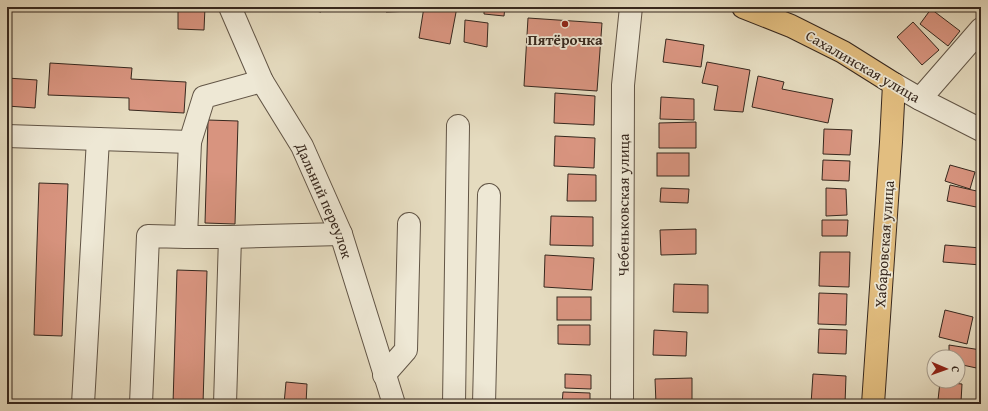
<svg xmlns="http://www.w3.org/2000/svg" width="988" height="411" viewBox="0 0 988 411" font-family="'Gentium Book Plus',serif">
  <style>
    .building { fill: #d8947f; stroke: #37281e }
    .lines { fill: none; stroke-linecap: round; stroke-linejoin: round }
    .minor-casing { stroke: #625546; stroke-width: 24 }
    .major-casing { stroke: #37281e; stroke-width: 24 }
    .minor { stroke: #eee8d5; stroke-width: 22 }
    .major { stroke: #e2be80; stroke-width: 22 }
    .poi-dot { fill: #8f2418; stroke: #eee8d5; stroke-width: 1.5 }
    .labels { text-anchor: middle; dominant-baseline: central; stroke-width: 3.5; stroke-linejoin: round; paint-order: stroke }
    .poi-label { font-size: 15px; font-weight: bold; fill: #37281e; stroke: #eee8d5 }
    .street-label { font-size: 15px; fill: #37281e; stroke: #eee8d5 }
  </style>
  <rect width="100%" height="100%" fill="#e5dbbf"/>
  <filter id="stains"><feTurbulence type="fractalNoise" baseFrequency=".005" numOctaves="4"/><feColorMatrix values="0 0 0 0 .2 0 0 0 0 .09 0 0 0 0 .02 0 0 0 .5 -.17"/></filter>
  <radialGradient id="worn" r=".72"><stop offset=".6" stop-color="#630" stop-opacity="0"/><stop offset="1" stop-color="#630" stop-opacity=".3"/></radialGradient>
  <g class="building">
    <polygon points="178,7 205,7 204,30 178,29"/>
    <polygon points="294,7 322,7 321,12"/>
    <polygon points="386,7 414,7 414,11 386,12"/>
    <polygon points="424,7 457,7 450,44 419,38"/>
    <polygon points="484,7 505,7 504,16 484,14"/>
    <polygon points="931,9 960,31 948,46 920,24"/>
    <polygon points="528,18 602,23 597,91 524,86"/>
    <polygon points="465,20 488,23 487,47 464,42"/>
    <polygon points="913,22 939,50 922,65 897,37"/>
    <polygon points="666,39 704,45 701,67 663,62"/>
    <polygon points="707,62 750,70 743,112 714,110 718,86 702,83"/>
    <polygon points="50,63 132,68 131,79 186,82 184,113 129,110 129,98 48,95"/>
    <polygon points="758,76 784,82 782,89 833,99 828,123 752,107"/>
    <polygon points="7,78 37,80 35,108 7,106"/>
    <polygon points="555,93 595,96 594,125 554,123"/>
    <polygon points="661,97 694,99 694,120 660,119"/>
    <polygon points="208,120 238,121 235,224 205,223"/>
    <polygon points="696,122 696,148 659,148 659,123"/>
    <polygon points="824,129 852,130 850,155 823,154"/>
    <polygon points="555,136 595,138 594,168 554,166"/>
    <rect x="657" y="153" width="32" height="23"/>
    <polygon points="823,160 850,161 849,181 822,180"/>
    <polygon points="950,165 975,172 970,189 945,181"/>
    <polygon points="568,174 596,175 596,201 567,201"/>
    <polygon points="39,183 68,184 62,336 34,335"/>
    <polygon points="950,185 981,192 981,208 947,201"/>
    <polygon points="661,188 689,189 688,203 660,202"/>
    <polygon points="826,188 846,189 847,215 826,216"/>
    <polygon points="551,216 593,217 593,246 550,245"/>
    <polygon points="822,220 848,220 847,236 822,236"/>
    <polygon points="696,229 696,254 661,255 660,230"/>
    <polygon points="945,245 981,248 981,265 943,262"/>
    <polygon points="820,252 850,252 849,287 819,286"/>
    <polygon points="545,255 594,258 592,290 544,287"/>
    <polygon points="177,270 207,271 203,404 173,404"/>
    <polygon points="674,284 708,285 708,313 673,312"/>
    <polygon points="819,293 847,294 846,325 818,324"/>
    <rect x="557" y="297" width="34" height="23"/>
    <polygon points="945,310 973,317 967,344 939,337"/>
    <polygon points="558,325 590,325 590,345 558,344"/>
    <polygon points="819,329 847,330 846,354 818,353"/>
    <polygon points="654,330 687,332 686,356 653,355"/>
    <polygon points="949,345 981,350 981,369 958,364 958,357 949,357"/>
    <polygon points="565,374 591,375 591,389 565,388"/>
    <polygon points="813,374 846,376 845,404 811,404"/>
    <polygon points="692,378 692,404 656,404 655,379"/>
    <polygon points="286,382 307,384 306,404 284,404"/>
    <polygon points="940,382 962,384 961,402 938,400"/>
    <polygon points="563,392 590,393 590,404 562,404"/>
  </g>
  <g class="lines">
    <g class="minor-casing">
      <g id="minor">
        <path id="s1" d="M 230,7 L 262,81 L 302,146 L 341,234 L 394,404"/>
        <polyline points="894,84 920,99 981,130"/>
        <polyline points="920,99 981,29"/>
        <polyline points="7,136 190,142 204,97 262,81"/>
        <polyline points="190,142 186,237 230,237 341,234"/>
        <polyline points="384,375 406,350 409,224"/>
        <polyline points="83,404 98,139"/>
        <polyline points="141,404 148,236 186,237"/>
        <polyline points="225,404 230,237"/>
        <polyline points="454,404 458,126"/>
        <polyline points="484,404 489,195"/>
        <path id="s2" d="M 622,404 L 623,85 L 631,7"/>
      </g>
    </g>
    <g class="major-casing">
      <polyline id="major" points="743,7 791,26 843,52 894,84 891,142 873,404"/>
    </g>
    <use href="#minor" class="minor"/>
    <use href="#major" class="major"/>
  </g>
  <circle class="poi-dot" cx="565" cy="24" r="4"/>
  <g class="labels">
    <g class="poi-label">
      <text x="565" y="39">Пятёрочка</text>
    </g>
    <g class="street-label">
      <text transform="translate(863 66) rotate(30)">Сахалинская улица</text>
      <text stroke="none"><textPath href="#s1" startOffset="216">Дальний переулок</textPath></text>
      <text stroke="none"><textPath href="#s2" startOffset="199">Чебеньковская улица</textPath></text>
      <text transform="translate(884 244) rotate(-86)">Хабаровская улица</text>
    </g>
  </g>
  <rect width="988" height="411" fill="none" stroke="#e5dbbf" stroke-width="24"/>
  <rect x="8" y="8" width="972" height="395" fill="none" stroke="#37281e" stroke-width="2"/>
  <rect x="12" y="12" width="964" height="387" fill="none" stroke="#37281e"/>
  <g transform="translate(946 369) rotate(92)"><circle r="19" fill="#eee8d5" stroke="#a59b8c"/>
  <path d="M0-3L7 15L0 10L-7 15Z" fill="#8f2418"/>
  <text y="-6" font-size="11" font-weight="bold" text-anchor="middle" fill="#37281e">С</text>
  </g>
  <rect width="100%" height="100%" filter="url(#stains)"/>
  <rect width="100%" height="100%" fill="url(#worn)"/>
</svg>
